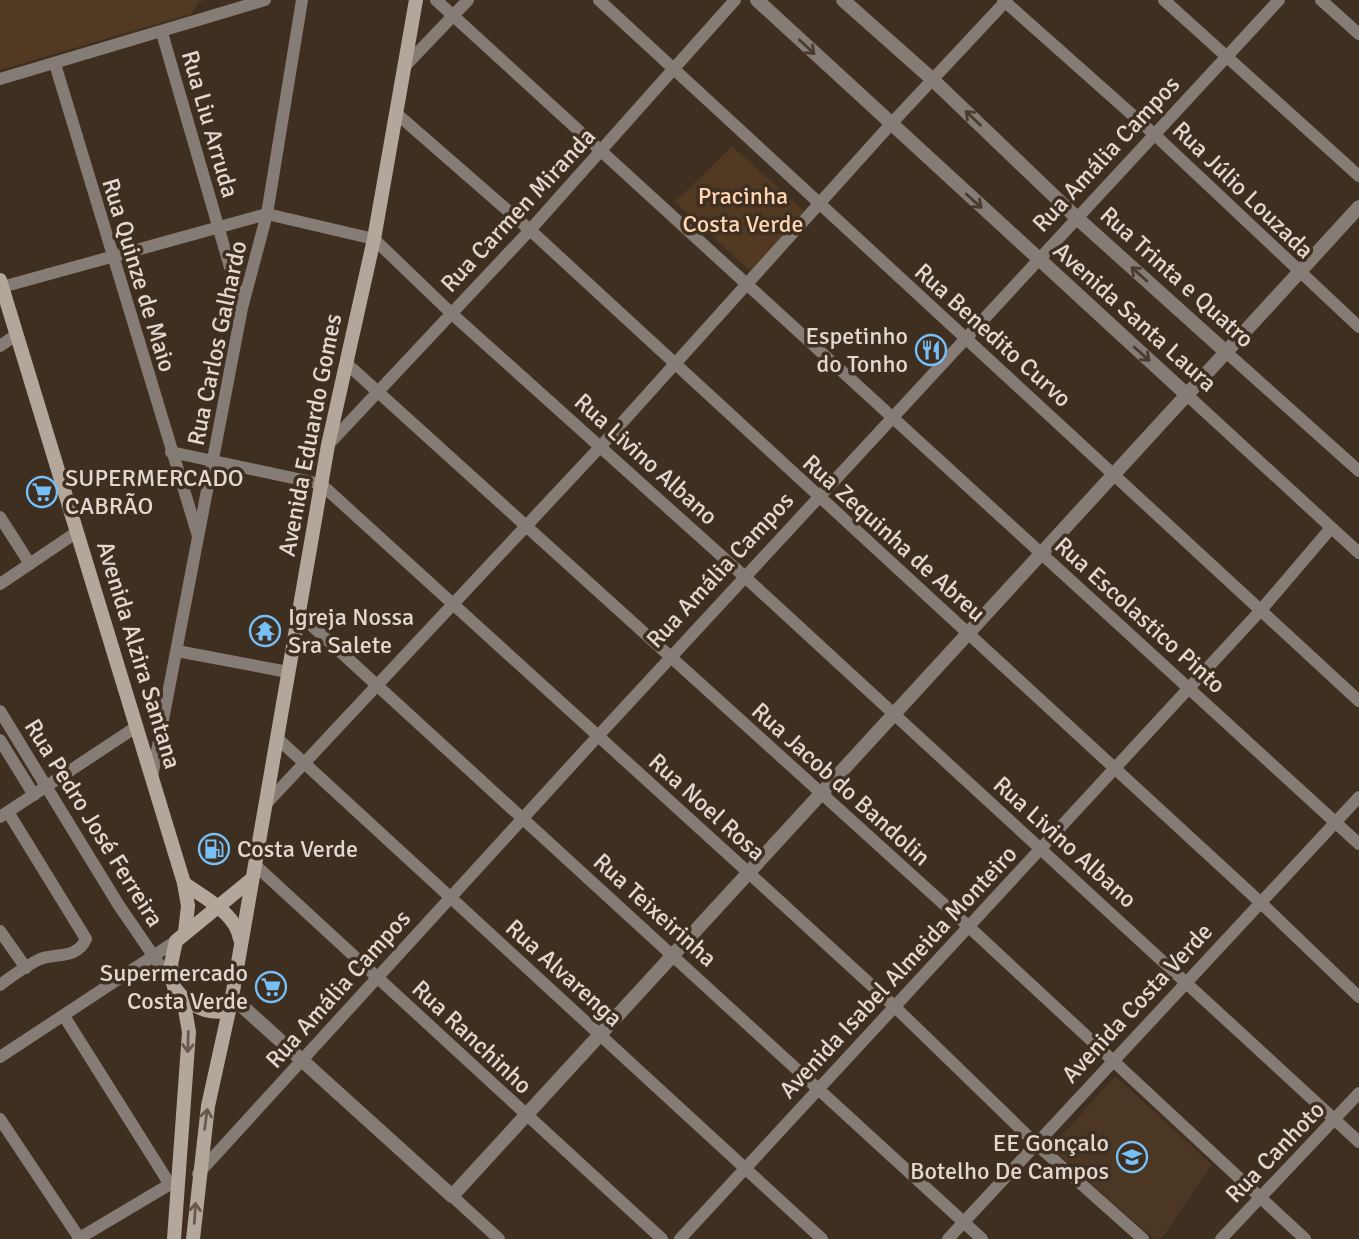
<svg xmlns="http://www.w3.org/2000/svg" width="1359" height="1239" viewBox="0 0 1359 1239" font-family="Signika,sans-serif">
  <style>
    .built { fill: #4c3724 }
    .green { fill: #523921 }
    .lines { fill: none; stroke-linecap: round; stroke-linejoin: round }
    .minor { stroke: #857c75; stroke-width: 12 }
    .tertiary { stroke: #857c75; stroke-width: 14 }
    .secondary { stroke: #b3a69b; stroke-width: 14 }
    .oneway { stroke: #493b2e }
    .oneway2 { stroke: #67594c }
    .labels { text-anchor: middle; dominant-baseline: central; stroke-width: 7; stroke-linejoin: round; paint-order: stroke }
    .street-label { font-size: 24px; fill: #e3d8d0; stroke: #3e2f21 }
    .park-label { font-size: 24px; fill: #fed6b4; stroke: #3e2f21 }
    .poi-label { font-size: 24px; fill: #e3d8d0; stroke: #3e2f21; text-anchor: end }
  </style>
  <rect width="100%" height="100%" fill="#3e2f21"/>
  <polygon class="built" points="1115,1076 1212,1165 1161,1239 1154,1239 1051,1148"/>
  <g class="green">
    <polygon points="0,0 206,0 199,2 191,14 0,70"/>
    <polygon points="732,146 804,211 750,271 675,202"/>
  </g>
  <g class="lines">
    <g class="minor">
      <polyline points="436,0 1359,844"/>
      <polyline points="599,0 1359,701"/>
      <polyline points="1003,0 1155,135 1359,327"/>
      <polyline points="1164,0 1359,176"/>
      <polyline points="1321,0 1359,34"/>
      <polyline points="162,33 241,305"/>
      <polyline points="55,64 198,536"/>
      <polyline points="405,66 468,0"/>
      <polyline points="0,79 265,0"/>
      <polyline points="397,114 530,230 1260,902 1359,997"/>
      <polyline points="2,287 267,214 374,239 451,313 745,577 1359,1142"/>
      <polyline points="0,346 16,335"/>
      <polyline points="1226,352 1359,471"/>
      <polyline points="346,363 968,926 1305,1239"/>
      <polyline points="1186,394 1359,553"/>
      <polyline points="328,445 530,230 735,0"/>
      <polyline points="171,452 321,484 750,874 894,1006 1035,1143 1143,1239"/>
      <polyline points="0,517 30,564"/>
      <polyline points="0,584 77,532"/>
      <polyline points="298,613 982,1239"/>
      <polyline points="177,651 288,672"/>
      <polyline points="0,711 118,904 174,986"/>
      <polyline points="277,738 822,1239"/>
      <polyline points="0,740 34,795"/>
      <polyline points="152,777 242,308 267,214 302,0"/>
      <polyline points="265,805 601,446 890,125 1007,0"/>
      <polyline points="0,817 136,727"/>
      <polyline points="255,865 662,1239"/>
      <polyline points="0,931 26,968"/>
      <path d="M 0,985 C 12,976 24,967 38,960 C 53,952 76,961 86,939 L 8,812"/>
      <polyline points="64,1016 169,1183"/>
      <polyline points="0,1057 176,941"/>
      <polyline points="0,1119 80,1239"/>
      <polyline points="198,1174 598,736 1279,0"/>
      <polyline points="452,1196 499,1239"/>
      <polyline points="78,1239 177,1180"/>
      <polyline points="680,1239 1261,610 1331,528"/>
      <polyline points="948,1239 1359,797"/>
      <polyline points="1221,1239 1359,1093"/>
    </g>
    <g class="tertiary">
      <polyline points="757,0 1186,394"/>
      <polyline points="843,0 932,79 1077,218 1226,352"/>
      <polyline points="232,997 452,1196 1359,207"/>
    </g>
    <g class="secondary">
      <polyline points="0,280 184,883 188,906 185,932"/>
      <path d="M 184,883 C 204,898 236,913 240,939"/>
      <path d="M 183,998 C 199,1009 209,1014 229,1011"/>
      <polyline points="174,1239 189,1032 183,998 174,987 171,964 176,941 252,879"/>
      <polyline points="193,1239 208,1106 232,997 328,445 374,239 416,0"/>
    </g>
  </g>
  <defs><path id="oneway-shaft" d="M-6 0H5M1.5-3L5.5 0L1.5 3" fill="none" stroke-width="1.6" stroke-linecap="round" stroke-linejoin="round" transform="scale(1.75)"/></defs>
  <g class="oneway">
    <use href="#oneway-shaft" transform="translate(807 47) rotate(43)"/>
    <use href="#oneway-shaft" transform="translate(973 118) rotate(-136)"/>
    <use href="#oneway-shaft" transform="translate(974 201) rotate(42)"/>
    <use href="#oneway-shaft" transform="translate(1139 274) rotate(-138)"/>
    <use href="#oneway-shaft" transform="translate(1142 354) rotate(42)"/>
  </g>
  <g class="oneway2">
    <use href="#oneway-shaft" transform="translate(188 1042) rotate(92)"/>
    <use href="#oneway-shaft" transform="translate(206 1119) rotate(-82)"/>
    <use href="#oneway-shaft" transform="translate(195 1213) rotate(-86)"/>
  </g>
  <defs>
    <g id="restaurant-ring" transform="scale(1.575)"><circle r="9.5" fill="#3e2f21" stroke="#77bff7" stroke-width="1.5"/><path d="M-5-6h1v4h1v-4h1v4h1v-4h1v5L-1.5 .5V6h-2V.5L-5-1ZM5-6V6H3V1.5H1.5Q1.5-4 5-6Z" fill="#77bff7"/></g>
    <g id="supermarket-ring" transform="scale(1.575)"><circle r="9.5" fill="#3e2f21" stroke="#77bff7" stroke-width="1.5"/><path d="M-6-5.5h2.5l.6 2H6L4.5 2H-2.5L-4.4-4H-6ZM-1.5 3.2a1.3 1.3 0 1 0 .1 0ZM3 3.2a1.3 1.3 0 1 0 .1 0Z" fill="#77bff7"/></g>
    <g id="temple-ring" transform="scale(1.575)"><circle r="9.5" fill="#3e2f21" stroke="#77bff7" stroke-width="1.5"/><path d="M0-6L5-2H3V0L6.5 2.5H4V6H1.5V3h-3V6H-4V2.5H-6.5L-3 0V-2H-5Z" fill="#77bff7"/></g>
    <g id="fuel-ring" transform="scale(1.575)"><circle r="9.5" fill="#3e2f21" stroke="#77bff7" stroke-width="1.5"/><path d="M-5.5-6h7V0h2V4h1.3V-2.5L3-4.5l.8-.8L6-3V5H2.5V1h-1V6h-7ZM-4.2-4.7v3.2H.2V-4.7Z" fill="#77bff7"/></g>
    <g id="school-ring" transform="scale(1.575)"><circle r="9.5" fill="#3e2f21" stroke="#77bff7" stroke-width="1.5"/><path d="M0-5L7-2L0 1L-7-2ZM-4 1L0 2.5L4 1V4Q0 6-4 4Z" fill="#77bff7"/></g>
  </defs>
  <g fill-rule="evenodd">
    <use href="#restaurant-ring" x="931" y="350"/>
    <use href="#supermarket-ring" x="42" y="492"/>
    <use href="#temple-ring" x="265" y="631"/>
    <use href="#fuel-ring" x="214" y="849"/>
    <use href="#supermarket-ring" x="271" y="987"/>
    <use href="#school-ring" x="1132" y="1157"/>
  </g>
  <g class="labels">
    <g class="street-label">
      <text transform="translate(210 124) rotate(74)">Rua Liu Arruda</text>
      <text transform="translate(1106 154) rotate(-47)">Rua Amália Campos</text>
      <text transform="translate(1243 190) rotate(44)">Rua Júlio Louzada</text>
      <text transform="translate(518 210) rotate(-47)">Rua Carmen Miranda</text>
      <text transform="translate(139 275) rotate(73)">Rua Quinze de Maio</text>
      <text transform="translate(1177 277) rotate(42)">Rua Trinta e Quatro</text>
      <text transform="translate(1135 317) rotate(42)">Avenida Santa Laura</text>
      <text transform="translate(993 335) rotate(42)">Rua Benedito Curvo</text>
      <text transform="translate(217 343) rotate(-78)">Rua Carlos Galhardo</text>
      <text transform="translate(310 435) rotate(-79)">Avenida Eduardo Gomes</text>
      <text transform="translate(646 459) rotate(42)">Rua Livino Albano</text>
      <text transform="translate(894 538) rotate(42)">Rua Zequinha de Abreu</text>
      <text transform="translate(720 570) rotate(-47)">Rua Amália Campos</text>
      <text transform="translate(1140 615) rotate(42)">Rua Escolastico Pinto</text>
      <text transform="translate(139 655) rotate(73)">Avenida Alzira Santana</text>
      <text transform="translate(841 784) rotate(42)">Rua Jacob do Bandolin</text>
      <text transform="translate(707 807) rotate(42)">Rua Noel Rosa</text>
      <text transform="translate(94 823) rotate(58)">Rua Pedro José Ferreira</text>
      <text transform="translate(1065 842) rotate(42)">Rua Livino Albano</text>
      <text transform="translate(655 910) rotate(42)">Rua Teixeirinha</text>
      <text transform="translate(898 972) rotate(-47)">Avenida Isabel Almeida Monteiro</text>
      <text transform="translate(564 973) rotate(42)">Rua Alvarenga</text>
      <text transform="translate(338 989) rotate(-48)">Rua Amália Campos</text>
      <text transform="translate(1137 1003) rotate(-47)">Avenida Costa Verde</text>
      <text transform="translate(472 1037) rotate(43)">Rua Ranchinho</text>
      <text transform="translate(1275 1152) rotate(-46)">Rua Canhoto</text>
    </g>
    <g class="park-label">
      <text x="743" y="196">Pracinha<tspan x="743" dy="28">Costa Verde</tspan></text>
    </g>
    <g class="poi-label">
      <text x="908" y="336">Espetinho<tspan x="908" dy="28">do Tonho</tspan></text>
      <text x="65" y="478" text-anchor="start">SUPERMERCADO<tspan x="65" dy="28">CABRÃO</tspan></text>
      <text x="288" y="617" text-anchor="start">Igreja Nossa<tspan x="288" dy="28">Sra Salete</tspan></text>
      <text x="237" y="849" text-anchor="start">Costa Verde</text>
      <text x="248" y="973">Supermercado<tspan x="248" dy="28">Costa Verde</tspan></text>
      <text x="1109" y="1143">EE Gonçalo<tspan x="1109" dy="28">Botelho De Campos</tspan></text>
    </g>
  </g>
</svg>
